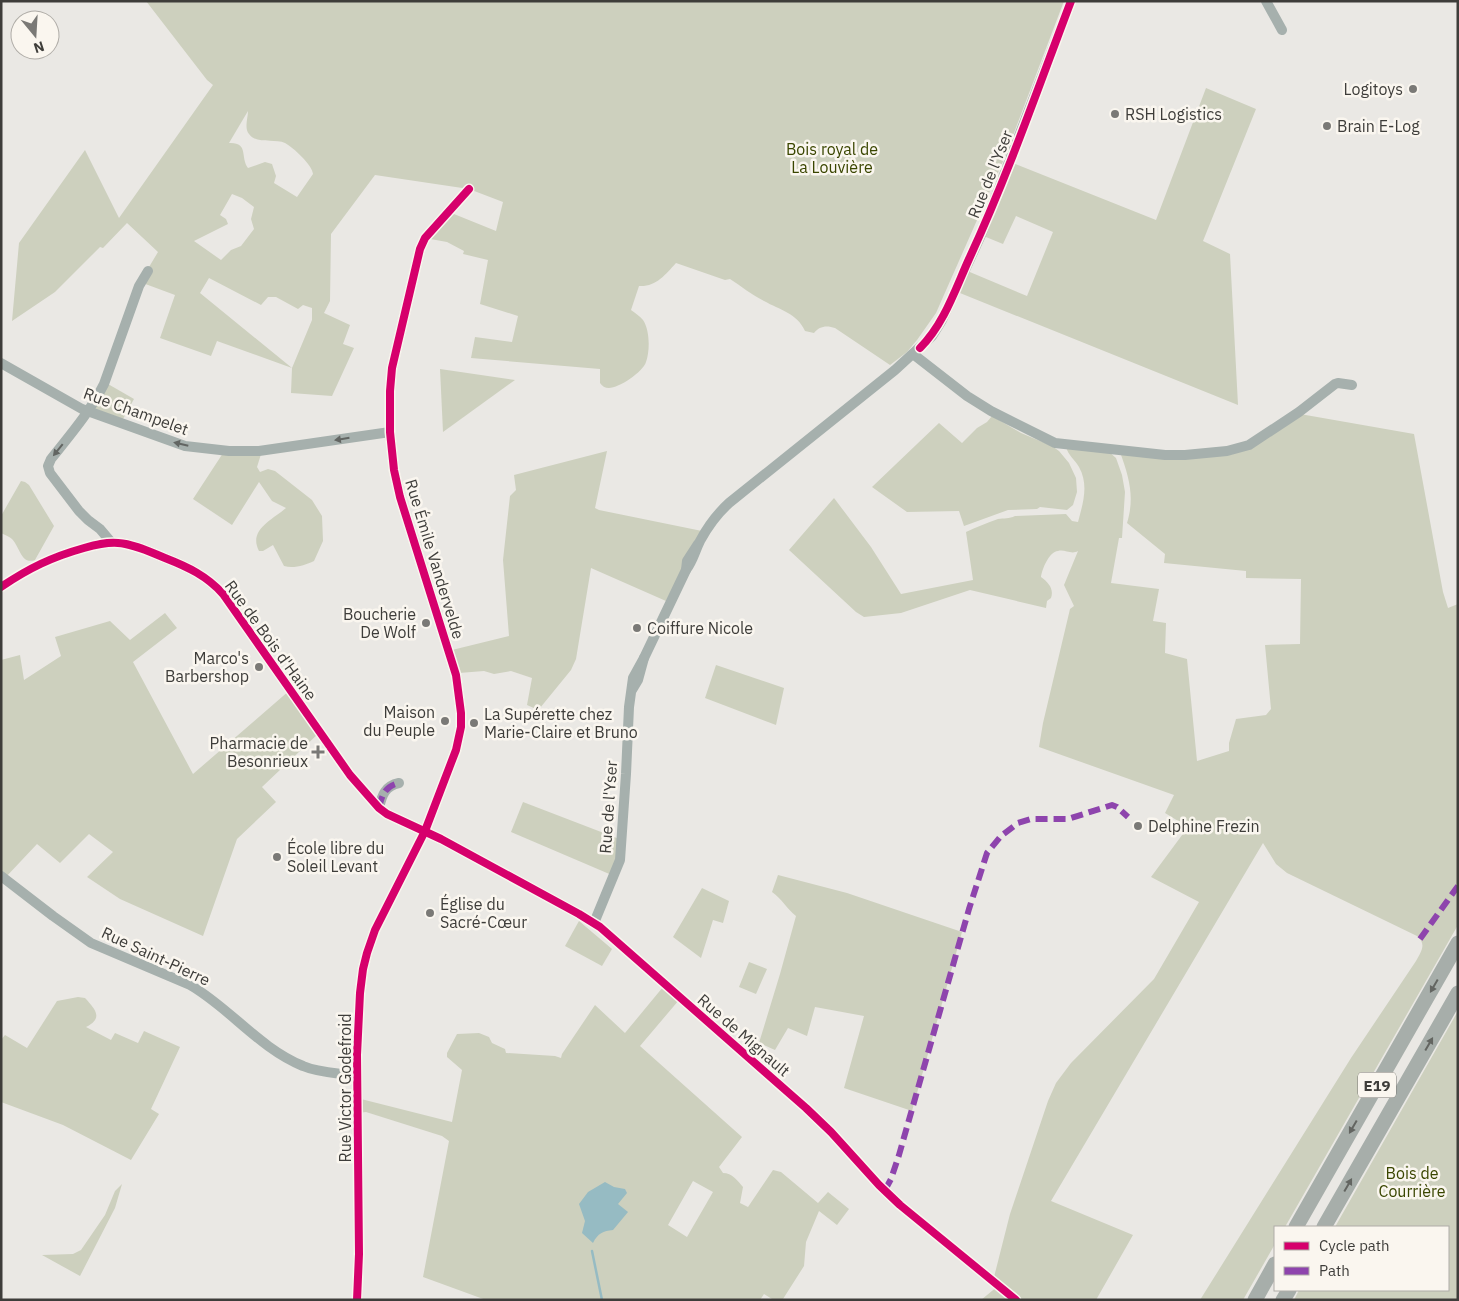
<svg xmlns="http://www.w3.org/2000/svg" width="1459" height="1301" viewBox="0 0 1459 1301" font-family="'IBM Plex Sans',sans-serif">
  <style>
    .green { fill: #cdd0be; fill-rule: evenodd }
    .water { fill: #96bbc3 }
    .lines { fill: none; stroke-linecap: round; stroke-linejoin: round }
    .stream { stroke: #96bbc3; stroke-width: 2.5 }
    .minor { stroke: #a6b0ad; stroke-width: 10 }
    .highway { stroke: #a7aeaa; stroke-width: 15 }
    .quiet { stroke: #8e44ad; stroke-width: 6; stroke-dasharray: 12 6; stroke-linecap: butt }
    .cycleway-casing { stroke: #faf6ef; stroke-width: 11 }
    .cycleway { stroke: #d6006c; stroke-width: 8 }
    .oneway { fill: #626562 }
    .oneway2 { fill: #636561 }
    .poi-dot { fill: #7a7976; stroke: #faf6ef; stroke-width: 2 }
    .labels { text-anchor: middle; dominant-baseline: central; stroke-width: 5; stroke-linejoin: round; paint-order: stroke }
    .shield { fill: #faf6ef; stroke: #767470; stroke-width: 1 }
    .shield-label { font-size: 15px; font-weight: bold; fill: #3e3d3a }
    .poi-label { font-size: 16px; fill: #3e3d3a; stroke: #faf6ef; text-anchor: start }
    .park-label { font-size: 16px; fill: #3a4600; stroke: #faf6ef }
    .street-label { font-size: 16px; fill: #3e3d3a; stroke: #faf6ef }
  </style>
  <rect width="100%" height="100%" fill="#eae8e4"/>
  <g class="green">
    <path d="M 146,1 L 1064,1 L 1004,159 L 936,313 L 917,340 L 907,352 L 890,365 L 835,328 C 827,325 819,326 814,333 L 805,331 C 797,313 780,310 764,301 C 752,295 741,286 730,279 L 725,280 L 676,263 C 665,275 656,287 639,286 L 631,310 C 635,313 640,316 643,320 C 650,330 650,351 646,362 C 643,372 619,388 609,388 C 605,388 602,386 600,383 L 600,369 L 471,358 L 475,337 L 512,342 L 518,316 L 480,304 L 488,260 L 463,254 L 464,251 L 447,242 L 425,238 L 449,212 L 496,231 L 503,202 L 469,189 L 375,175 L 331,234 L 330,301 L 324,313 L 350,325 L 343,344 L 354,348 L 332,396 L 291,393 L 292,368 L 217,341 L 211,356 L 160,338 L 175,295 L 140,282 L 158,252 L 127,223 L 103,248 L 100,247 L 55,292 L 12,321 L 19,243 L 85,150 L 119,218 L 213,85 L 207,80 ZM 248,111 C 248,118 244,128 249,134 C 257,145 275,138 285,143 C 293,147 313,166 313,174 L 297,197 L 274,183 L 276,176 L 272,164 L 265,162 L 248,168 C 240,157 249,142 229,143 ZM 232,194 L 242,198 L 254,207 L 251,219 L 254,229 L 241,246 L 231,250 L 221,260 L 194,241 L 228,224 L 226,219 L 220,215 ZM 209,278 L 261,305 L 268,297 L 276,297 L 298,309 L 303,305 L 312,308 L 312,320 L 292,368 L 200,293 Z"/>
    <polygon points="1206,88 1256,109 1203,241 1230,254 1238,405 955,291 965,270 1027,296 1053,232 1016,216 1003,244 981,235 1013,163 1156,220"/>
    <polygon points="440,369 515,380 443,432"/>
    <polygon points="108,384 134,399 123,419 95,409"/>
    <path d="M 1300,414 L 1414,434 L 1443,592 L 1448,608 L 1458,604 L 1458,925 L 1285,1227 L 1275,1227 L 1275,1244 L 1243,1300 L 1200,1300 L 1351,1058 L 1416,961 C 1421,952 1427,944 1417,936 L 1287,873 L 1276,864 L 1263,843 L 1051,1201 L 1133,1235 L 1096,1300 L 981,1300 L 998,1286 L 993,1281 L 1010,1214 L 1048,1101 L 1056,1083 L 1071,1063 L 1154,979 L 1199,902 L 1151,877 L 1188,827 L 1165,813 L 1174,795 L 1039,747 L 1043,723 L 1070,609 L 1074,606 L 1064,585 L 1078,551 C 1071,555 1065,549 1058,551 C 1049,552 1042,569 1041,577 C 1049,583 1054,589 1051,598 L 1047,601 L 1046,608 L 970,590 L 901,613 L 864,617 L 856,612 L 789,550 L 834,498 L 871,547 L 901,594 L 973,580 L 966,532 C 976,527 987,523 998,519 C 1004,518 1009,519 1015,516 L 1066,514 L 1072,521 L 1078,522 C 1083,503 1089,485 1079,467 C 1075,460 1068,455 1066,447 L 1108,451 L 1116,458 L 1122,475 L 1125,492 L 1122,538 L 1119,538 L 1111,583 L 1159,589 L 1153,621 L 1166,623 L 1165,653 L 1187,659 L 1197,761 L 1229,751 L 1229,743 L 1236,719 L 1266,715 L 1271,709 L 1265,645 L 1300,644 L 1301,579 L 1246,578 L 1246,571 L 1164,563 L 1165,554 L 1127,523 C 1135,497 1129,477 1120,452 L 1228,455 Z"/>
    <polygon points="992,416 1021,433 1052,446 1059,451 1069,463 1076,478 1077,492 1073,505 1067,510 1040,507 1037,509 1008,510 964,526 959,511 907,512 872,487 939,423 962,443 977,428 987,422"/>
    <path d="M 225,450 L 262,451 L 257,467 L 260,472 L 268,469 L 275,471 L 312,500 L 322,516 L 323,541 L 314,561 C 305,565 294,569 284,566 L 273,545 L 263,551 L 259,551 C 248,530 272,520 286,508 L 272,501 L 259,482 L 232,525 L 193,499 Z"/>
    <polygon points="607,451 595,508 599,510 702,531 666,601 591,568 576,659 571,670 540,708 536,709 527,705 532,678 511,671 494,674 484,671 459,673 452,650 509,636 503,560 510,496 516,490 514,475"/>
    <path d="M 21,481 L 25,482 L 29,485 L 54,526 L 35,560 C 21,565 20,547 12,539 C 10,537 5,535 1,533 L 1,516 Z"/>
    <polygon points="165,613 177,628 133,662 193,774 290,690 320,732 262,787 276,802 237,839 203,936 120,899 87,877 113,852 89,834 60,863 37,844 5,878 1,876 1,660 20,655 24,680 61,656 55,637 110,621 130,640"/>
    <polygon points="716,665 784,688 776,725 705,698"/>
    <polygon points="523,802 622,840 614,876 511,832"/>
    <path d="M 778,875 L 847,893 L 962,932 L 912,1111 L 844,1088 L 864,1016 L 815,1007 L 807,1036 L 788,1028 L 775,1050 L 759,1043 L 780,974 L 796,916 C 787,909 782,899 772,892 Z"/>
    <polygon points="702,888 729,901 723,923 713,920 701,958 673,937"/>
    <polygon points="579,921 612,949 602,966 565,946"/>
    <polygon points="749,962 767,969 756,994 739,987"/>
    <path d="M 663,987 L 679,1000 L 640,1046 L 742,1137 L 719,1167 L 723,1173 C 732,1173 738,1181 743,1187 L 740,1203 L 748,1207 L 773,1170 L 781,1172 L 818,1203 L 828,1192 L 849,1209 L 837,1225 L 819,1211 L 806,1242 L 804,1266 L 783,1299 L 772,1299 L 764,1294 L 760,1300 L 486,1300 L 423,1277 L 449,1141 L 442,1136 L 366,1112 L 358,1113 L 357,1098 L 452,1122 L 462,1070 L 447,1057 L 447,1053 L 457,1034 L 479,1033 L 489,1037 L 492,1043 L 505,1049 L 506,1053 L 555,1056 L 561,1058 L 562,1054 L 595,1005 L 625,1033 ZM 693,1181 L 713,1192 L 687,1237 L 668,1225 Z"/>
    <path d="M 78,997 L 85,998 C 95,1009 104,1018 86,1027 L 111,1040 L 115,1033 L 138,1043 L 144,1031 L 180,1047 L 151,1109 L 159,1114 L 131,1160 L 63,1125 L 1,1102 L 1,1040 L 5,1035 L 27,1048 L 57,1001 Z"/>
    <polygon points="1458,1011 1458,1300 1294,1300 1299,1290 1448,1290 1448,1227 1335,1227"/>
    <polygon points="122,1184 115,1208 80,1276 42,1255 73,1254 81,1250 105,1215 115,1191"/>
  </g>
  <path class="water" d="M 605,1182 L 614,1187 L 625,1189 L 627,1193 L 618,1204 L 628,1212 L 613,1230 C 603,1231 598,1233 593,1243 L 582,1233 L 585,1221 L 579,1204 L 588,1192 Z"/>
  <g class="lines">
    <polyline class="stream" points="592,1251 602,1300"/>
    <g class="minor">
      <polyline points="1266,1 1282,30"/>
      <polyline points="913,354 967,396 991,411 1055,443 1165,455 1185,455 1227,451 1249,445 1299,412 1335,384 1338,383 1352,385"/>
      <polyline points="1,363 82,409 185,446 229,451 259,451 390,432"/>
      <path d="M 111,542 L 100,529 L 88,520 L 79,511 L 50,473 L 48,466 L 51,459 C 70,435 90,412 104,384 L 139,286 L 148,271"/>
      <path d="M 698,544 L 687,561 L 686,570 C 693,561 695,551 700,541 C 708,526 717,514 729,503 L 895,370 L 932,336 L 942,320 L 981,235 L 1071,1"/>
      <path d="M 1,587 C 29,568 52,557 84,548 C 95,545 106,542 118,543 C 134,544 150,552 165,558 C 188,567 207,576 223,594 L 350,775 L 379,808 L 387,814 L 441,839 L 579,914 L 600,927 L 806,1108 L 831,1132 L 879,1185 L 900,1205 L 1016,1300"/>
      <polyline points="644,658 686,570"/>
      <path d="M 379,808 C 382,795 385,786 399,783"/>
      <path d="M 1,876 L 53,916 L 91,943 L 190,985 C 230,1008 259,1048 303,1066 C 319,1073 339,1073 356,1076"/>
      <polyline points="594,923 620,860 626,774 629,707 633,678 644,658 638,680 632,690"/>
      <polyline points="357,1300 359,1254 357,1055 360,993 363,969 367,953 375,930 425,831 456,750 461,727 461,713 456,675 400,497 394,470 390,432 390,391 392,368 420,249 425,238 469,189"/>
    </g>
    <g class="highway">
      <polyline points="1296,1227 1458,943"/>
      <polyline points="1324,1227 1458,993"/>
      <polyline points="1255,1300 1275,1264"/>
      <polyline points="1283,1300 1289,1290"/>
    </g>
    <g class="quiet">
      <path d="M 379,808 C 382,795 385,786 399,783"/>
      <polyline points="1420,939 1458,886"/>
      <polyline points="885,1190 891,1179 899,1155 969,909 987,853 1001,836 1018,823 1031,819 1068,819 1112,805 1117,807 1128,817"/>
    </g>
    <g class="cycleway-casing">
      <g id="cycleway">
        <path d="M 920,348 C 944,324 955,290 969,259 C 1008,175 1038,88 1071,1"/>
        <path d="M 1,587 C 29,568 52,557 84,548 C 95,545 106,542 118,543 C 134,544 150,552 165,558 C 188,567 207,576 223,594 L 350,775 L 379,808 L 387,814 L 441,839 L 579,914 L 600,927 L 806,1108 L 831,1132 L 879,1185 L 900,1205 L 1016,1300"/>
        <polyline points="357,1300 359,1254 357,1055 360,993 363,969 367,953 375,930 425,831 456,750 461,727 461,713 456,675 400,497 394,470 390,432 390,391 392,368 420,249 425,238 469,189"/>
      </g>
    </g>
    <use href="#cycleway" class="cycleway"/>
  </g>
  <defs><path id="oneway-solid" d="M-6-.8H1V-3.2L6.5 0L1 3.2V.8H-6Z" transform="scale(1.25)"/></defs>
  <g class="oneway">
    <use href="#oneway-solid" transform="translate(342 439) rotate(171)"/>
    <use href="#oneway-solid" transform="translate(181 444) rotate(-167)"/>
    <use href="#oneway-solid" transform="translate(58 450) rotate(129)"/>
  </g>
  <g class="oneway2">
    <use href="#oneway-solid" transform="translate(1434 986) rotate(120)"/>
    <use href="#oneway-solid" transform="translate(1429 1044) rotate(-60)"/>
    <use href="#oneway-solid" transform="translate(1353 1127) rotate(120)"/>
    <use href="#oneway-solid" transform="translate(1348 1185) rotate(-60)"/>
  </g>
  <g class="poi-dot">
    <circle cx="1413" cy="89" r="5"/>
    <circle cx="1115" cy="114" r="5"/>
    <circle cx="1327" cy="126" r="5"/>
    <circle cx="426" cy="623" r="5"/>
    <circle cx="637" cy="628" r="5"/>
    <circle cx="259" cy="667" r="5"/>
    <circle cx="445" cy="721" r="5"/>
    <circle cx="474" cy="723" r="5"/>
    <path d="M315.5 744.5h5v5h5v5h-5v5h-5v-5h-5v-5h5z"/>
    <circle cx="1138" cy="826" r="5"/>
    <circle cx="277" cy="857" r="5"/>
    <circle cx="430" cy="913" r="5"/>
  </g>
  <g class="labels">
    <rect class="shield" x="1358" y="1072.5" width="38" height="25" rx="4"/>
    <g class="shield-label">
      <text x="1377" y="1085">E19</text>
    </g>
    <g class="poi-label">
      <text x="1403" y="89" text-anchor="end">Logitoys</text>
      <text x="1125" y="114">RSH Logistics</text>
      <text x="1337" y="126">Brain E-Log</text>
      <text x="416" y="614" text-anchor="end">Boucherie<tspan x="416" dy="18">De Wolf</tspan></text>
      <text x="647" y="628">Coiffure Nicole</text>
      <text x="249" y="658" text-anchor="end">Marco's<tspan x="249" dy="18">Barbershop</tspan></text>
      <text x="435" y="712" text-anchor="end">Maison<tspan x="435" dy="18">du Peuple</tspan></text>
      <text x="484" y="714">La Supérette chez<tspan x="484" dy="18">Marie-Claire et Bruno</tspan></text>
      <text x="308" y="743" text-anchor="end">Pharmacie de<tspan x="308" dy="18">Besonrieux</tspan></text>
      <text x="1148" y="826">Delphine Frezin</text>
      <text x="287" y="848">École libre du<tspan x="287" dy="18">Soleil Levant</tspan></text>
      <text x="440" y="904">Église du<tspan x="440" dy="18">Sacré-Cœur</tspan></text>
    </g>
    <g class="park-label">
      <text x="832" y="149">Bois royal de<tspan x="832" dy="18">La Louvière</tspan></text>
      <text x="1412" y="1173">Bois de<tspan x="1412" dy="18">Courrière</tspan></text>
    </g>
    <g class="street-label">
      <text transform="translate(990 174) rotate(-68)">Rue de l'Yser</text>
      <text transform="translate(136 411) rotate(20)">Rue Champelet</text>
      <text transform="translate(435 559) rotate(73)">Rue Émile Vandervelde</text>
      <text transform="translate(271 640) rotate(54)">Rue de Bois d'Haine</text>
      <text transform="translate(608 807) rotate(-86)">Rue de l'Yser</text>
      <text transform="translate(156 956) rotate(25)">Rue Saint-Pierre</text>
      <text transform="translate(744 1035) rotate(41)">Rue de Mignault</text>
      <text transform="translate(345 1088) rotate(-90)">Rue Victor Godefroid</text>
    </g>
  </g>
  <rect width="1459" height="1301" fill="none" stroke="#3e3d3a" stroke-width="5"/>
  <rect x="1274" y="1226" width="175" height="65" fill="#faf6ef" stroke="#afaca7"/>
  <rect x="1284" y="1242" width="25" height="8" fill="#d6006c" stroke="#afaca7"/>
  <text x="1319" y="1251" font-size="15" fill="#3e3d3a">Cycle path</text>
  <rect x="1284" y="1267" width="25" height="8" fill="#8e44ad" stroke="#afaca7"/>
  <text x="1319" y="1276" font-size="15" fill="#3e3d3a">Path</text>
  <g transform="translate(35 35) rotate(162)"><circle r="24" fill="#faf6ef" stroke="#afaca7"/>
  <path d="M0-4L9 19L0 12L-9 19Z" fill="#7a7976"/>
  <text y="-8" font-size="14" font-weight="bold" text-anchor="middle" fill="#3e3d3a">N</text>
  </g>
</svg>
